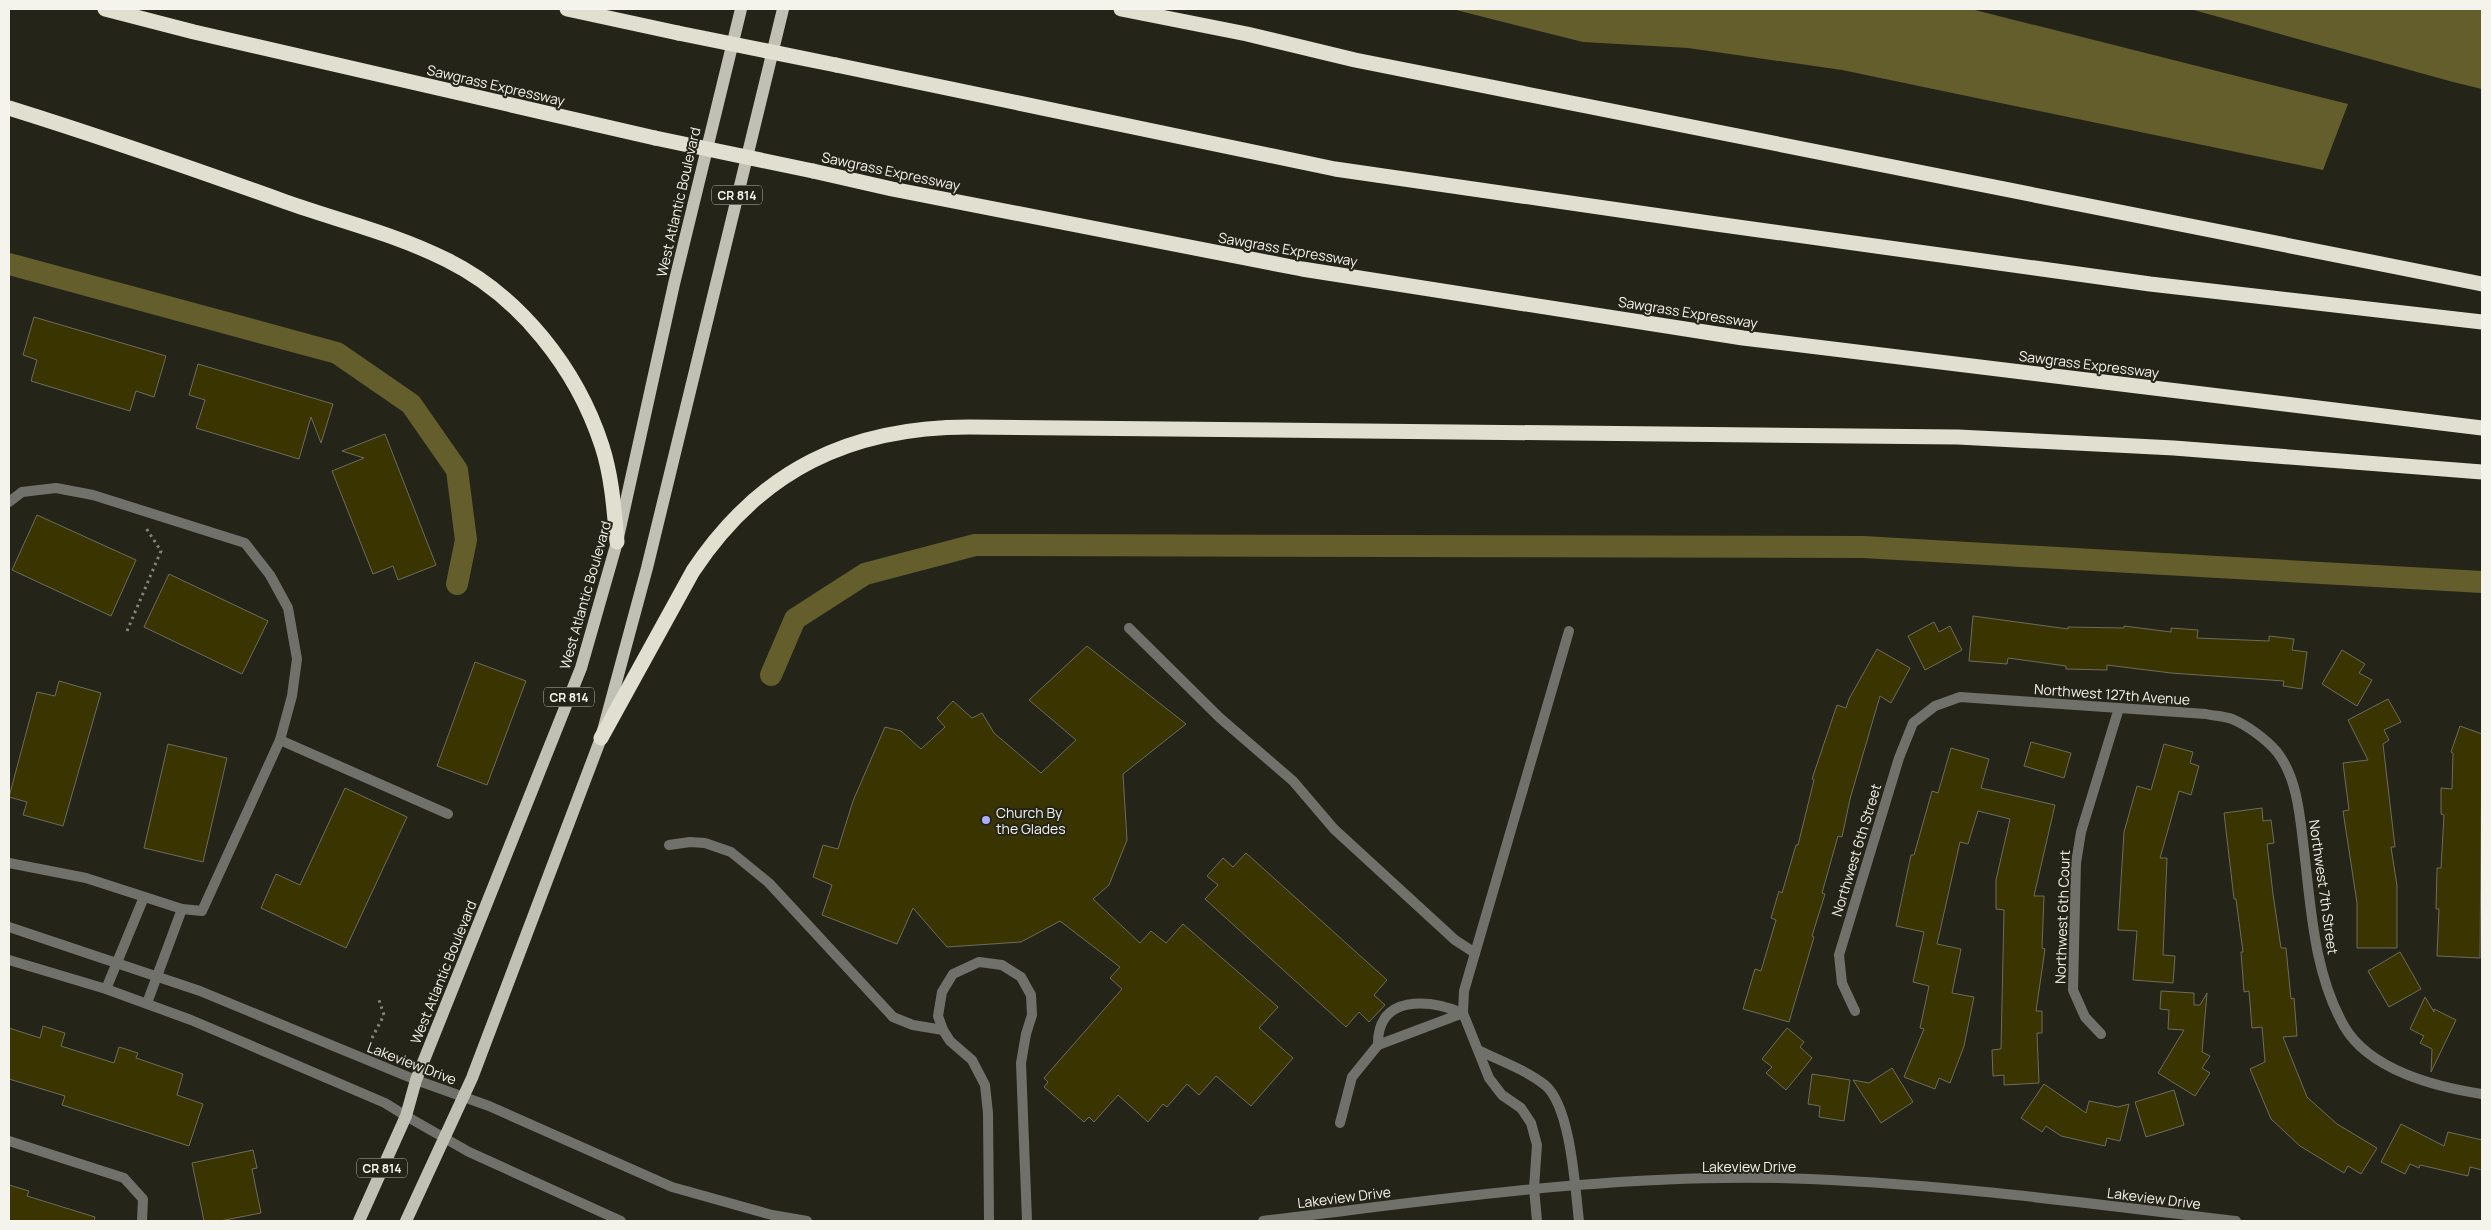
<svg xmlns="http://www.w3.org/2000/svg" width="2491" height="1230" viewBox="0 0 2491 1230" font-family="Manrope,sans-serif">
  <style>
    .water { fill: #635e2b }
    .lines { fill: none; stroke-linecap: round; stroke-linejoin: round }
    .canal { stroke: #635e2b; stroke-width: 22 }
    .building { fill: #3a3500; stroke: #6c6b5e }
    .path { stroke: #84837a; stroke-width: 3; stroke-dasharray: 2.5 4; stroke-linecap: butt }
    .service { stroke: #71716b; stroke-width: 10 }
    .minor { stroke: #71716b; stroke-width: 10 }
    .tertiary { stroke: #71716b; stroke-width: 10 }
    .primary { stroke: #c1c0b4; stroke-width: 12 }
    .motorway { stroke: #e0dfd0; stroke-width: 15 }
    .motorway-bridge { stroke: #e0dfd0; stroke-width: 15 }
    .poi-dot { fill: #aeaefa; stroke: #252419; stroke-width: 2 }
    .labels { text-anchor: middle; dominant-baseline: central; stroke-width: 4; stroke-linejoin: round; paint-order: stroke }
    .shield { fill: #252419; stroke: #b6b5ad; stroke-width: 1 }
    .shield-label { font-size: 12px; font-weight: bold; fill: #f4f3ec }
    .street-label { font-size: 14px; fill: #f4f3ec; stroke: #252419 }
    .poi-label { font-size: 14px; fill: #f4f3ec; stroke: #252419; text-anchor: start }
  </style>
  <rect width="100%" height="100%" fill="#252419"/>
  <g class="water">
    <polygon points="1452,9 1971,9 2348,104 2323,170 1842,70 1688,48 1583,42"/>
    <polygon points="2190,9 2482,9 2482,89 2453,82"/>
  </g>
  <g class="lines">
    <g class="canal">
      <polyline points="9,264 337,353 411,404 457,470 466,540 457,584"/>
      <polyline points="771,675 795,619 865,574 975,545 1863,547 2482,582"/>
    </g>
  </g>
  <g class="building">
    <polygon points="34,317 166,356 154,397 136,391 130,411 31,381 37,360 23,355"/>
    <polygon points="198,364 333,404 321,443 311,417 299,459 196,428 205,400 189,395"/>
    <polygon points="385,434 436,565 398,580 393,566 373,574 332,471 364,458 342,451"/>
    <polygon points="37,515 136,560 111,616 12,570"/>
    <polygon points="169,574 268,621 242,674 144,627"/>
    <polygon points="1973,616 2068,629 2068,627 2124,628 2124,626 2171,632 2171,628 2198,630 2197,638 2269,641 2269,636 2294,639 2292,650 2307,652 2302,689 2283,686 2284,681 2171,673 2107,665 2107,670 2066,669 2066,666 2008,658 2007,664 1969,661"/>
    <polygon points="1934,622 1939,632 1950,626 1962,650 1925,670 1908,636"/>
    <polygon points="1087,646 1186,724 1123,774 1127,840 1109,885 1093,899 1140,943 1151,931 1166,943 1183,924 1278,1007 1259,1028 1293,1058 1251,1106 1216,1076 1199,1095 1187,1084 1167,1107 1163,1104 1148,1122 1118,1095 1094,1122 1089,1117 1084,1122 1044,1087 1048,1082 1044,1078 1122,989 1110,978 1120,967 1060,921 1021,942 947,947 913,908 897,944 822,915 832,885 813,877 823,845 838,849 853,801 885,727 901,731 921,749 945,727 937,718 953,701 972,718 982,713 994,733 1041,773 1076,740 1029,700"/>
    <polygon points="1877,649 1910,668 1891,703 1880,696 1850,799 1842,837 1838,836 1822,893 1825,894 1812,936 1814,937 1789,1022 1743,1009 1755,969 1761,971 1776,920 1771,918 1779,891 1782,893 1796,845 1798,845 1814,780 1812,779 1837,705 1846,708 1849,699"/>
    <polygon points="2342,650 2365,664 2359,673 2372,680 2357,706 2322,684"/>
    <polygon points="475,662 526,681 487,785 437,766"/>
    <polygon points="59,681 101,693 63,826 23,815 27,802 9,797 37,692 55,696"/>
    <polygon points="2388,699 2401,722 2384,730 2389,740 2383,744 2395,847 2391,847 2397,886 2397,948 2357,948 2357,903 2343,811 2349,810 2343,763 2368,760 2348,720"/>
    <polygon points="2460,726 2482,734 2480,958 2437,956 2439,909 2436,909 2437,868 2441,868 2444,815 2441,814 2441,788 2452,789 2453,753 2451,752"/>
    <polygon points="2031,742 2071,753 2064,778 2024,766"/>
    <polygon points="168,744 227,758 203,862 144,848"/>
    <polygon points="2164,744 2193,752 2190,763 2199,766 2191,795 2179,791 2160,858 2167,858 2163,955 2175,956 2173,983 2133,980 2137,931 2118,930 2124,832 2137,786 2151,790"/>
    <polygon points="1951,748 1989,759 1981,788 2055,805 2034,896 2044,896 2042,948 2045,949 2036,1011 2042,1011 2042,1033 2037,1033 2039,1083 2004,1085 2004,1075 1993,1076 1992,1050 2001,1049 2004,910 1996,909 1996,880 2010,819 1978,811 1968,844 1960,842 1937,944 1961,949 1952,993 1974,997 1964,1046 1950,1083 1939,1078 1935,1089 1904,1077 1924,1029 1920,1028 1929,986 1913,982 1924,932 1896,926 1911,855 1914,855 1932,791 1938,793"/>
    <polygon points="345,788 407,817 346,948 261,908 276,874 300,885"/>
    <polygon points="2262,808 2263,821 2271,820 2274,843 2267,844 2273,894 2281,948 2286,948 2291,999 2294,998 2297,1036 2283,1037 2307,1097 2337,1124 2377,1148 2361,1174 2348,1166 2344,1173 2300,1146 2271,1119 2250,1069 2265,1062 2262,1027 2252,1028 2249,991 2244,992 2241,952 2243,952 2236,899 2234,899 2224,813"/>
    <polygon points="1246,853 1387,980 1374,995 1385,1005 1369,1022 1359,1012 1346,1027 1205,899 1218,885 1207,876 1223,858 1233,867"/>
    <polygon points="2400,952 2421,989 2389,1007 2368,971"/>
    <polygon points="2161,991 2194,993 2194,1005 2200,1005 2207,993 2202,1052 2210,1056 2202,1068 2210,1073 2195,1096 2158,1073 2184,1030 2168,1029 2169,1010 2160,1009"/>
    <polygon points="2425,997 2434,1012 2434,1009 2456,1020 2431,1072 2432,1049 2420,1043 2424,1036 2410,1029"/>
    <polygon points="43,1026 65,1033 61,1046 114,1063 119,1047 138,1053 136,1058 183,1074 177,1095 203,1104 189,1146 62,1105 65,1096 9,1079 9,1028 40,1038"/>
    <polygon points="1787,1028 1804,1042 1800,1047 1812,1058 1786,1090 1766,1073 1772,1067 1762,1059"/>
    <polygon points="1892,1068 1913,1102 1881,1123 1853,1080 1869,1083"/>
    <polygon points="1812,1074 1850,1080 1844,1121 1819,1117 1820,1106 1808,1104"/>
    <polygon points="2044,1084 2086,1113 2089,1101 2118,1107 2129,1104 2120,1141 2107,1138 2105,1146 2061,1136 2046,1126 2042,1132 2021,1118"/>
    <polygon points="2174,1090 2184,1125 2146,1137 2135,1102"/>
    <polygon points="2401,1124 2444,1146 2448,1132 2482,1140 2482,1170 2470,1167 2468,1176 2420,1165 2419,1168 2410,1164 2405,1174 2381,1162"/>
    <polygon points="253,1150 257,1168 252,1169 261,1213 220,1221 204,1221 192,1163"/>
    <polygon points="9,1185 29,1191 27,1196 95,1217 94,1221 9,1221"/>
  </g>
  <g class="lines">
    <g class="path">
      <polyline points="127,631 161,551 146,528"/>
      <polyline points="372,1038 384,1015 378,997"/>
    </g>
    <g class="service">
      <polyline points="9,502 22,492 56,488 93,495 245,543 270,575 288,608 297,659 292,696 280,740 202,911 182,909 86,878 9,863"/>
      <polyline points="1129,628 1220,718 1293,781 1334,829 1455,940 1475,953"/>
      <polyline points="280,740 448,814"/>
      <polyline points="669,845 690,842 705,843 731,852 769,883 893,1017 913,1025 943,1030"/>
      <polyline points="106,989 144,897"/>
      <polyline points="147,1003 182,909"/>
      <path d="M 1378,1045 C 1377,994 1429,999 1463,1013"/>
      <path d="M 1480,1051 C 1501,1061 1526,1070 1545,1085 C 1571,1107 1575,1188 1579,1221"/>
      <polyline points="1340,1123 1352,1077 1378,1045 1463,1013"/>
      <polyline points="989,1221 988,1113 985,1085 972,1060 950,1041 943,1030 938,1016 942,992 953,974 979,962 1002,965 1021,977 1031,995 1032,1015 1026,1034 1021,1063 1027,1221"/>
      <polyline points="1537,1221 1534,1188 1537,1145 1531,1123 1521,1108 1502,1095 1489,1078 1463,1013 1464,991 1569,631"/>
    </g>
    <g class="minor">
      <polyline points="9,927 200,991 416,1080"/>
      <polyline points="9,960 106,989 191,1020 385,1103 406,1116"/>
      <path d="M 1855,1011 L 1842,983 L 1839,955 L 1899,758 L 1913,723 L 1935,706 L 1960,697 L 2206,714 C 2214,716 2224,716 2232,719 C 2247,725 2267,740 2277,752 C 2298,779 2300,818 2304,850 C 2311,909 2314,973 2344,1026 C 2369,1070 2436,1087 2482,1094"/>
      <polyline points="2101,1034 2085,1017 2073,990 2076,863 2081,832 2119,708"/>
      <polyline points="9,1141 124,1178 143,1199 142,1221"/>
    </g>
    <g class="tertiary">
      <polyline points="416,1080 489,1106 672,1187 772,1215 807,1221"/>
      <polyline points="406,1116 469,1152 621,1221"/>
      <path d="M 1263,1221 C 1444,1199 1627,1171 1810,1179 C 1953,1185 2094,1204 2236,1221"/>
    </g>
    <g class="primary">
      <polyline points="359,1221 406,1116 416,1080 581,668 617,542 674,284 741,9"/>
      <polyline points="406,1221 472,1078 601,738 647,568 783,9"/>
    </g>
    <g class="motorway">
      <polyline points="105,9 194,32 655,138"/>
      <polyline points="567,9 678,33"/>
      <polyline points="1121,9 1247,34 1355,60 2482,284"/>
      <polyline points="836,65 1335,169 1709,223 2150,284 2482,322"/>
      <path d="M 9,108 C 102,137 194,169 286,202 C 340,221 395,234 447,260 C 520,296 577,369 602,446 C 612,477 614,509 617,542"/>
      <polyline points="813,171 892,189 1302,269 1743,338 2482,428"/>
      <path d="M 601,738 L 693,571 C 760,470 850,427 969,427 L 1958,437 L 2174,448 L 2482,472"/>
    </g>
    <g class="motorway-bridge">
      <polyline points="678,33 836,65"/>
      <polyline points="655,138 813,171"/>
    </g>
  </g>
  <circle class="poi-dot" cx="986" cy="820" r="5"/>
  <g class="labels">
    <g class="shield">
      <rect x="712" y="185.5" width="50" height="19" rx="4"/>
      <rect x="544" y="687.5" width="50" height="19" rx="4"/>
      <rect x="357" y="1158.5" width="50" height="19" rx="4"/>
    </g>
    <g class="shield-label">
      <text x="737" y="195">CR 814</text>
      <text x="569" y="697">CR 814</text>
      <text x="382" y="1168">CR 814</text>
    </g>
    <g class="street-label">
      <text transform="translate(496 85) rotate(13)">Sawgrass Expressway</text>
      <text transform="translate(891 171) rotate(12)">Sawgrass Expressway</text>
      <text transform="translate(678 202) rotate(-77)">West Atlantic Boulevard</text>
      <text transform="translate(1288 249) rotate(10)">Sawgrass Expressway</text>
      <text transform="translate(1688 312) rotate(9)">Sawgrass Expressway</text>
      <text transform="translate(2089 364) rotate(7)">Sawgrass Expressway</text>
      <text transform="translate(585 595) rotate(-74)">West Atlantic Boulevard</text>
      <text transform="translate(2112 694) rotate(4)">Northwest 127th Avenue</text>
      <text transform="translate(1856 850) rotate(-73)">Northwest 6th Street</text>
      <text transform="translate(2324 887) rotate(82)">Northwest 7th Street</text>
      <text transform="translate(2062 917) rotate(-88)">Northwest 6th Court</text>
      <text transform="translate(443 972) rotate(-68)">West Atlantic Boulevard</text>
      <text transform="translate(412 1063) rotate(21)">Lakeview Drive</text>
      <text x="1749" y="1166">Lakeview Drive</text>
      <text transform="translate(1344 1197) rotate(-7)">Lakeview Drive</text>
      <text transform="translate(2154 1198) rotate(7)">Lakeview Drive</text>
    </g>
    <g class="poi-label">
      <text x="996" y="812">Church By<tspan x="996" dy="16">the Glades</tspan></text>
    </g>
  </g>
  <rect width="2491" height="1230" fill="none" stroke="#f4f3ec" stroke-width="20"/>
</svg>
